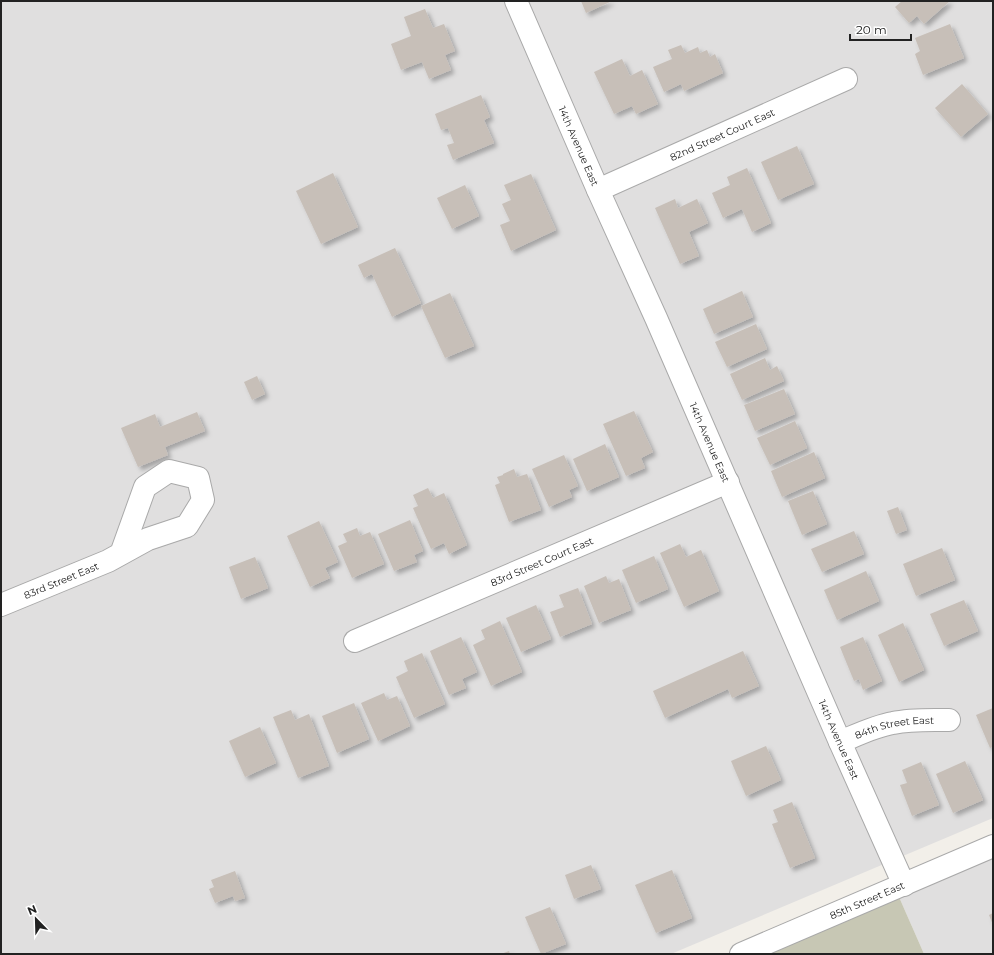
<svg xmlns="http://www.w3.org/2000/svg" width="994" height="955" viewBox="0 0 994 955" font-family="Montserrat,sans-serif">
  <style>
    .residential { fill: #e0dfdf }
    .construction { fill: #c7c7b4 }
    .building { fill: #c7bfb8; filter: url(#shadow) }
    .lines { fill: none; stroke-linecap: round; stroke-linejoin: round }
    .minor-casing { stroke: #a9a9a9; stroke-width: 24 }
    .minor { stroke: #fff; stroke-width: 22 }
    .labels { text-anchor: middle; dominant-baseline: central; stroke-width: 3; stroke-linejoin: round; paint-order: stroke }
    .street-label { font-size: 10px; fill: #222; stroke: #fff }
  </style>
  <defs>
    <filter id="shadow"><feDropShadow dx="3.5" dy="3.5" stdDeviation="2" flood-color="#0004"/></filter>
  </defs>
  <rect width="100%" height="100%" fill="#f2efe9"/>
  <g class="residential">
    <polygon points="1,1 993,1 993,818 671,954 1,954"/>
    <polygon points="993,856 993,954 924,954 899,897"/>
  </g>
  <polygon class="construction" points="899,897 924,954 769,954"/>
  <g class="building">
    <polygon points="581,1 612,1 586,13"/>
    <polygon points="902,1 950,1 924,24 917,16 909,23 895,7"/>
    <polygon points="425,9 433,28 444,24 455,51 445,55 451,70 429,79 422,62 401,70 391,44 411,36 404,17"/>
    <polygon points="950,24 964,58 923,75 915,54 920,51 915,38"/>
    <polygon points="681,45 685,53 698,47 700,53 707,50 710,57 715,54 723,73 684,91 681,84 664,92 653,67 672,59 668,50"/>
    <polygon points="622,59 630,76 642,70 658,104 636,114 632,106 614,114 594,72"/>
    <polygon points="962,84 988,114 961,137 935,108"/>
    <polygon points="481,95 490,117 484,120 494,143 453,160 447,145 454,143 448,128 441,130 435,114"/>
    <polygon points="797,146 814,184 778,200 761,162"/>
    <polygon points="747,168 771,223 752,232 742,209 723,218 712,193 730,185 727,177"/>
    <polygon points="333,173 358,227 321,244 296,191"/>
    <polygon points="531,174 556,230 511,251 500,225 510,221 502,204 511,200 504,185"/>
    <polygon points="465,185 479,216 452,229 437,198"/>
    <polygon points="675,199 678,208 697,199 708,223 689,232 699,256 680,264 655,208"/>
    <polygon points="395,248 421,303 392,317 372,274 364,278 358,265"/>
    <polygon points="742,291 753,317 714,334 703,309"/>
    <polygon points="450,293 474,346 445,358 421,306"/>
    <polygon points="756,324 767,349 727,367 715,342"/>
    <polygon points="765,358 770,370 777,366 784,381 742,400 730,374"/>
    <polygon points="257,376 265,394 252,400 244,382"/>
    <polygon points="784,389 795,414 755,431 744,405"/>
    <polygon points="634,411 653,452 641,458 645,468 626,476 603,424"/>
    <polygon points="197,412 205,431 165,447 168,455 138,467 121,428 155,414 160,427"/>
    <polygon points="795,421 807,448 770,465 757,438"/>
    <polygon points="605,444 619,477 587,491 573,459"/>
    <polygon points="814,452 825,478 782,497 771,471"/>
    <polygon points="564,455 578,486 569,490 572,497 549,507 532,469"/>
    <polygon points="514,469 517,477 527,474 541,510 509,522 495,485 500,483 497,477 503,475 503,474"/>
    <polygon points="428,488 433,498 444,493 467,545 449,554 444,543 431,549 413,508 418,506 413,495"/>
    <polygon points="813,491 827,524 802,535 788,501"/>
    <polygon points="898,507 907,530 896,534 887,511"/>
    <polygon points="410,520 423,551 414,555 417,562 394,571 378,534"/>
    <polygon points="319,521 338,562 325,568 330,578 310,587 287,536"/>
    <polygon points="357,528 360,536 370,532 384,564 352,578 338,546 347,542 343,534"/>
    <polygon points="854,531 864,554 822,572 811,549"/>
    <polygon points="680,544 686,557 701,550 719,591 684,607 660,553"/>
    <polygon points="942,548 955,580 916,596 903,564"/>
    <polygon points="654,556 668,589 636,603 622,570"/>
    <polygon points="255,557 268,588 241,599 229,567"/>
    <polygon points="866,571 879,601 837,620 824,590"/>
    <polygon points="606,576 609,583 619,579 631,610 599,623 584,586"/>
    <polygon points="578,588 592,624 560,637 550,612 564,607 559,595"/>
    <polygon points="964,600 978,631 944,646 930,614"/>
    <polygon points="536,605 551,639 521,652 506,618"/>
    <polygon points="500,621 522,672 491,686 473,645 485,639 481,630"/>
    <polygon points="903,623 924,670 899,682 878,635"/>
    <polygon points="461,637 477,672 462,679 466,688 449,695 430,651"/>
    <polygon points="863,637 882,681 863,690 859,679 854,681 840,647"/>
    <polygon points="743,651 759,686 732,698 728,689 665,718 653,691"/>
    <polygon points="422,653 445,704 414,718 396,677 408,671 404,661"/>
    <polygon points="384,693 387,700 397,696 410,726 378,741 361,703"/>
    <polygon points="354,703 369,739 337,753 322,716"/>
    <polygon points="993,708 993,747 990,748 976,715"/>
    <polygon points="291,710 295,720 309,714 329,766 298,778 273,717"/>
    <polygon points="260,727 276,763 245,777 229,741"/>
    <polygon points="766,746 781,780 746,796 731,761"/>
    <polygon points="965,761 983,800 953,813 936,774"/>
    <polygon points="921,762 939,805 912,816 900,785 907,783 902,770"/>
    <polygon points="792,802 815,858 790,868 772,824 778,822 773,810"/>
    <polygon points="591,865 601,889 574,899 565,875"/>
    <polygon points="672,870 692,918 656,933 635,885"/>
    <polygon points="235,871 245,898 235,901 233,896 215,903 209,889 214,887 211,880"/>
    <polygon points="550,907 566,944 541,954 525,917"/>
    <polygon points="993,913 993,925 989,915"/>
    <polygon points="509,951 510,954 501,954"/>
  </g>
  <g class="lines">
    <g class="minor-casing">
      <g id="minor">
        <path id="s1" d="M 516,1 L 598,190 L 656,318 L 840,742 L 904,885"/>
        <path id="s2" d="M 598,190 L 846,79"/>
        <path id="s3" d="M 1,605 L 108,561 L 148,539 L 187,526 L 203,500 L 198,478 L 169,471 L 145,487 L 121,554"/>
        <path id="s4" d="M 355,641 L 728,482"/>
        <path id="s5" d="M 840,742 C 857,735 875,726 893,723 C 911,719 931,720 949,720"/>
        <path id="s6" d="M 741,954 L 993,846"/>
      </g>
    </g>
    <use href="#minor" class="minor"/>
  </g>
  <g class="labels">
    <g class="street-label">
      <text stroke="none"><textPath href="#s2" startOffset="136">82nd Street Court East</textPath></text>
      <text stroke="none"><textPath href="#s1" startOffset="158">14th Avenue East</textPath></text>
      <text stroke="none"><textPath href="#s1" startOffset="482">14th Avenue East</textPath></text>
      <text stroke="none"><textPath href="#s4" startOffset="203">83rd Street Court East</textPath></text>
      <text stroke="none"><textPath href="#s3" startOffset="65">83rd Street East</textPath></text>
      <text stroke="none"><textPath href="#s5" startOffset="57">84th Street East</textPath></text>
      <text stroke="none"><textPath href="#s1" startOffset="806">14th Avenue East</textPath></text>
      <text stroke="none"><textPath href="#s6" startOffset="137">85th Street East</textPath></text>
    </g>
  </g>
  <rect width="994" height="955" fill="none" stroke="#222222" stroke-width="4"/>
  <g transform="translate(36 919) rotate(337)" stroke="#ffffff" stroke-width="3" paint-order="stroke">
  <path d="M0-3L7 15L0 10L-7 15Z" fill="#222222"/>
  <text y="-6" font-size="11" font-weight="bold" text-anchor="middle" fill="#222222">N</text>
  </g>
  <path d="M850 34v6h61v-6" fill="none" stroke="#222222" stroke-width="2"/>
  <text x="856" y="34" font-size="12" fill="#222222" stroke="#ffffff" stroke-width="3" paint-order="stroke">20 m</text>
</svg>
